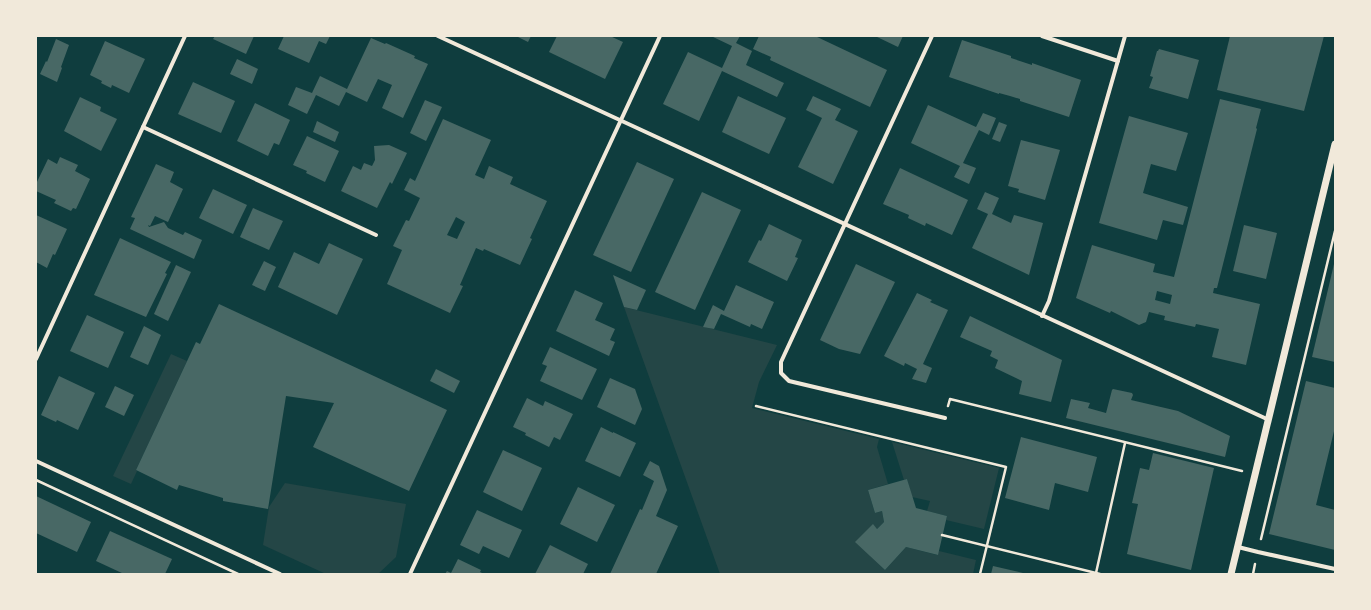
<svg xmlns="http://www.w3.org/2000/svg" width="1371" height="610" viewBox="0 0 1371 610" font-family="'PT Sans',sans-serif">
  <style>
    .green { fill: #244646 }
    .building { fill: #486865; fill-rule: evenodd }
    .lines { fill: none; stroke-linecap: round; stroke-linejoin: round }
    .path { stroke: #f1e9da; stroke-width: 2.5 }
    .minor { stroke: #f1e9da; stroke-width: 4 }
    .tertiary { stroke: #f1e9da; stroke-width: 7 }
  </style>
  <rect width="100%" height="100%" fill="#0f3d3e"/>
  <g class="green">
    <polygon points="624,307 777,345 759,382 752,408 879,439 877,447 888,484 868,490 875,513 882,511 884,522 877,529 873,525 856,542 885,570 906,547 937,555 939,551 976,560 973,574 720,574"/>
    <polygon points="171,354 187,361 136,470 137,471 131,484 113,476"/>
    <polygon points="892,442 999,468 984,529 946,520 947,516 927,511 930,501 912,497 907,479 904,480"/>
    <polygon points="285,483 406,504 396,557 378,574 326,574 263,545 269,507"/>
  </g>
  <g class="building">
    <polygon points="215,36 254,36 246,54 213,39"/>
    <polygon points="284,36 330,36 326,44 319,41 309,63 278,49"/>
    <polygon points="516,36 531,36 528,42"/>
    <polygon points="557,36 610,36 623,42 605,79 549,52"/>
    <polygon points="711,36 740,36 736,43 752,51 746,65 784,83 777,97 722,71 699,121 663,104 688,52 722,68 732,46"/>
    <polygon points="759,36 815,36 887,70 870,107 770,60 771,57 753,49"/>
    <polygon points="875,36 903,36 898,47"/>
    <polygon points="1230,36 1324,36 1304,111 1217,90"/>
    <polygon points="371,38 385,44 386,43 415,56 414,58 428,64 403,118 382,108 392,85 378,79 367,102 346,92 339,106 316,95 307,114 288,105 296,87 312,93 320,76 347,89"/>
    <polygon points="56,39 69,45 61,67 62,68 57,82 40,74 46,61 47,62"/>
    <polygon points="962,40 1011,56 1011,58 1032,65 1032,63 1081,80 1069,117 1020,101 1020,99 1010,96 999,93 999,94 949,77"/>
    <polygon points="105,41 145,59 129,93 112,85 111,88 101,83 102,81 90,75"/>
    <polygon points="1159,49 1199,60 1188,99 1149,88 1153,77 1150,76 1157,51 1158,51"/>
    <polygon points="237,59 258,69 252,84 230,74"/>
    <polygon points="193,82 235,101 221,133 178,114"/>
    <polygon points="738,96 786,118 769,154 722,132"/>
    <polygon points="813,96 841,109 835,120 858,131 833,184 798,167 822,118 806,110"/>
    <polygon points="80,97 101,107 100,111 117,119 101,151 64,131"/>
    <path d="M 1220,99 L 1261,109 L 1256,128 L 1257,129 L 1217,288 L 1214,288 L 1213,293 L 1260,304 L 1246,365 L 1212,357 L 1219,329 L 1196,324 L 1195,327 L 1164,320 L 1165,316 L 1149,312 L 1146,322 L 1139,325 L 1111,311 L 1110,313 L 1076,298 L 1092,245 L 1155,264 L 1153,272 L 1174,277 ZM 1157,291 L 1172,295 L 1170,304 L 1155,300 Z"/>
    <polygon points="425,100 442,107 426,141 410,133"/>
    <polygon points="255,103 290,120 279,145 274,143 268,156 237,141"/>
    <polygon points="928,105 976,127 983,113 996,118 989,135 979,130 963,163 976,168 969,184 954,177 960,166 911,143"/>
    <polygon points="1129,116 1188,133 1176,171 1151,164 1143,193 1188,207 1183,225 1163,220 1157,240 1099,223"/>
    <path d="M 443,119 L 491,140 L 475,175 L 484,179 L 489,166 L 513,177 L 510,184 L 547,201 L 530,238 L 532,239 L 520,265 L 484,249 L 483,251 L 476,248 L 460,285 L 463,286 L 450,313 L 387,284 L 402,250 L 393,246 L 406,220 L 409,221 L 420,198 L 404,190 L 410,178 L 415,181 ZM 456,217 L 465,222 L 457,239 L 447,235 Z"/>
    <polygon points="317,121 339,132 335,142 313,132"/>
    <polygon points="999,122 1007,125 1000,142 992,139"/>
    <polygon points="307,136 339,151 325,182 306,173 307,171 293,165"/>
    <polygon points="1021,140 1060,150 1045,200 1018,192 1019,189 1008,186"/>
    <polygon points="389,145 407,153 392,184 390,182 377,208 341,191 353,166 361,170 364,163 372,166 375,160 374,146"/>
    <polygon points="60,157 78,165 75,171 90,179 76,209 73,208 71,211 54,203 56,200 36,191 36,184 48,159 57,164"/>
    <polygon points="637,162 674,179 631,272 593,255"/>
    <polygon points="156,164 174,172 170,182 183,189 168,222 155,216 150,226 148,225 149,227 164,222 168,228 183,235 185,232 202,240 194,259 130,229 135,218 131,217"/>
    <polygon points="900,168 968,200 952,235 926,223 925,226 908,218 909,215 883,204"/>
    <polygon points="213,189 247,205 233,234 199,218"/>
    <polygon points="702,192 741,210 695,310 655,292"/>
    <polygon points="985,192 999,198 992,214 1011,223 1014,215 1043,223 1029,275 972,248 988,214 977,209"/>
    <polygon points="253,208 283,221 269,250 240,237"/>
    <polygon points="36,215 67,229 55,255 53,254 47,268 36,262"/>
    <polygon points="769,224 802,240 795,257 798,258 787,281 748,262 759,240 761,241"/>
    <polygon points="1244,225 1277,233 1266,279 1233,271"/>
    <polygon points="120,238 171,262 165,273 167,274 146,317 94,295"/>
    <polygon points="329,243 363,259 337,315 278,287 294,252 319,264"/>
    <polygon points="264,261 276,267 265,291 252,285"/>
    <polygon points="856,264 895,282 860,354 839,349 820,340"/>
    <polygon points="1334,264 1335,264 1335,362 1312,357"/>
    <polygon points="176,265 191,272 168,321 154,314"/>
    <polygon points="613,275 646,290 637,310 624,307"/>
    <polygon points="736,285 774,302 762,329 751,324 750,327 721,314 714,329 703,327 713,305 724,311"/>
    <polygon points="575,290 603,303 595,320 615,329 610,340 615,342 609,356 556,331"/>
    <polygon points="917,293 932,300 930,302 948,310 923,364 932,368 926,383 912,379 917,369 905,363 904,366 884,356"/>
    <polygon points="219,304 447,410 409,491 313,447 334,403 286,396 268,509 223,501 223,498 179,485 177,490 136,470 196,342 200,344"/>
    <polygon points="87,315 124,332 108,368 70,351"/>
    <polygon points="970,316 1062,360 1051,402 1019,394 1022,381 995,368 998,360 990,356 992,351 960,337"/>
    <polygon points="144,326 161,335 148,365 130,357"/>
    <polygon points="550,347 597,369 582,400 540,381 547,366 542,364"/>
    <polygon points="436,369 460,381 454,393 430,381"/>
    <polygon points="59,376 95,393 78,430 57,420 56,422 41,415"/>
    <polygon points="610,378 635,389 642,409 635,425 597,407"/>
    <polygon points="1306,381 1335,388 1335,427 1316,505 1335,510 1335,550 1269,534"/>
    <polygon points="115,386 134,395 124,416 105,407"/>
    <polygon points="1113,389 1132,393 1133,395 1131,400 1178,411 1230,436 1225,457 1066,418 1071,399 1090,403 1088,408 1106,413 1112,390"/>
    <polygon points="527,398 543,406 545,401 573,414 560,440 554,437 549,447 525,435 526,433 513,427"/>
    <polygon points="601,427 613,433 613,432 636,443 620,477 585,461"/>
    <polygon points="1021,437 1097,457 1088,492 1055,483 1049,510 1005,498"/>
    <polygon points="503,450 542,468 522,511 483,492"/>
    <polygon points="1153,453 1214,468 1191,570 1127,554 1138,504 1132,503 1140,468 1149,470"/>
    <polygon points="650,461 659,466 667,490 656,516 678,526 656,574 610,574 640,509 642,510 654,481 643,475"/>
    <polygon points="907,479 916,508 947,516 938,555 906,547 885,570 855,542 873,524 877,529 884,522 882,511 875,513 868,490"/>
    <polygon points="578,487 615,505 597,542 560,524"/>
    <polygon points="36,496 91,522 77,552 36,533"/>
    <polygon points="477,510 522,530 509,558 483,546 479,554 460,545"/>
    <polygon points="110,531 172,559 165,574 124,574 96,561"/>
    <polygon points="550,545 588,564 583,574 535,574"/>
    <polygon points="458,559 481,570 480,572 484,574 445,574 447,571 451,573"/>
    <polygon points="993,566 1023,573 1023,574 991,574"/>
  </g>
  <g class="lines">
    <g class="path">
      <polyline points="756,406 1006,467 980,574"/>
      <polyline points="948,406 950,399 1242,471"/>
      <polyline points="36,480 238,574"/>
      <polyline points="942,535 1100,574"/>
      <polyline points="1261,539 1335,231"/>
      <polyline points="1096,573 1125,443"/>
      <polyline points="1253,574 1255,564"/>
    </g>
    <g class="minor">
      <polyline points="438,36 1269,420"/>
      <polyline points="932,36 781,362 781,373 789,381 945,418"/>
      <polyline points="1042,36 1118,61"/>
      <polyline points="143,127 376,235"/>
      <polyline points="1042,316 1049,301 1125,36"/>
      <polyline points="36,359 185,36"/>
      <polyline points="36,461 280,574"/>
      <polyline points="1238,547 1258,552 1335,569"/>
      <polyline points="410,574 660,36"/>
    </g>
    <polyline class="tertiary" points="1231,574 1335,144"/>
  </g>
  <rect width="1371" height="610" fill="none" stroke="#f1e9da" stroke-width="74"/>
</svg>
